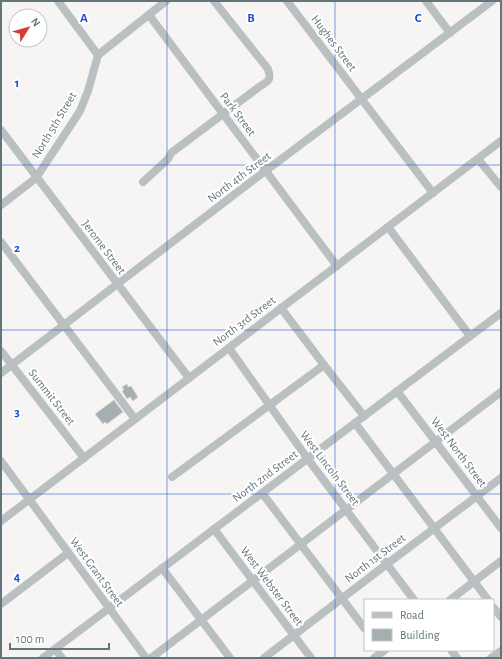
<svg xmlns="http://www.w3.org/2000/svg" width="502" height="659" viewBox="0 0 502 659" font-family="'Alegreya Sans',sans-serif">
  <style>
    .building { fill: #a5aeb1; stroke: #d7d7d5 }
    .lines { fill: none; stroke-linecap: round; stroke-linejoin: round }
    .minor { stroke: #bac0c2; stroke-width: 8 }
    .grid { fill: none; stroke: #1d4ed8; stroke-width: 1; stroke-opacity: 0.55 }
    .labels { text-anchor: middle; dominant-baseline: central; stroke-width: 4; stroke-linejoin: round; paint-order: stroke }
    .street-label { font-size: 12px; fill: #63757b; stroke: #fff }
    .grid-label { font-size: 13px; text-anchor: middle; font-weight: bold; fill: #1d4ed8; stroke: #fff; stroke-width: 4; stroke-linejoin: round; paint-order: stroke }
  </style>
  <rect width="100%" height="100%" fill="#f6f5f3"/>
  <g class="building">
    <polygon points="127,384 128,387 131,386 138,397 133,401 130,397 127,399 122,391 124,390 122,387"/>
    <polygon points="114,400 123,412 107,424 105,422 103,424 95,414"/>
  </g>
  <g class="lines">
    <g class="minor">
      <polyline points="58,1 98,55"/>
      <polyline points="287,1 433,193"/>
      <polyline points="426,1 450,33"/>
      <polyline points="149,15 337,266"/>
      <polyline points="1,130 189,378"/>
      <polyline points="478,159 501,187"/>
      <path d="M 143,182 L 168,159 L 171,153 L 259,87 C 268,81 272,81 268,69 L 214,1"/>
      <polyline points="1,205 36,178 65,134 80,111 88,91 98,55 166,1"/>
      <polyline points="388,227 470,336"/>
      <polyline points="1,242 135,419"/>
      <polyline points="229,348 307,458 414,600"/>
      <polyline points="1,351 84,458"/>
      <polyline points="324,365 364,416"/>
      <polyline points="1,373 256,178 492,1"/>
      <polyline points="397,391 501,528"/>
      <polyline points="355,423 488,600"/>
      <polyline points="1,461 146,658"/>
      <polyline points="172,477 324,365 281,308"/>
      <polyline points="262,493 365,629"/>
      <polyline points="1,521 501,141"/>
      <polyline points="214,529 311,658"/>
      <polyline points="162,568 230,658"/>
      <polyline points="450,600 501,561"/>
      <polyline points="1,604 68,553"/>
      <polyline points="493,607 501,617"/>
      <polyline points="55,649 62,658"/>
      <polyline points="451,650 457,658"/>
      <polyline points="43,658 501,313"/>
      <polyline points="151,658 501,392"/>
      <polyline points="264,658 387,564 501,478"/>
      <polyline points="374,658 385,650"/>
      <polyline points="491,658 501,651"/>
    </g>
  </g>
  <path class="grid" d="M 167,1 L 167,658M 335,1 L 335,658M 1,165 L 501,165M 1,330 L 501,330M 1,494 L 501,494"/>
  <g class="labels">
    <g class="street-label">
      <text transform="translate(334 43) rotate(53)">Hughes Street</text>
      <text transform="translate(238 114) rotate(53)">Park Street</text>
      <text transform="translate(54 125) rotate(-59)">North 5th Street</text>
      <text transform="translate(239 177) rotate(-37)">North 4th Street</text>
      <text transform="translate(104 247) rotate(53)">Jerome Street</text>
      <text transform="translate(244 321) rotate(-37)">North 3rd Street</text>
      <text transform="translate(52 397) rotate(52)">Summit Street</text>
      <text transform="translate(459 452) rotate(53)">West North Street</text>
      <text transform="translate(330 468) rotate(53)">West Lincoln Street</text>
      <text transform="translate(265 476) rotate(-37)">North 2nd Street</text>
      <text transform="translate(375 558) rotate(-37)">North 1st Street</text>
      <text transform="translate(97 572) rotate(54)">West Grant Street</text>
      <text transform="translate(272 586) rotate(53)">West Webster Street</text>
    </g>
  </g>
  <g class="grid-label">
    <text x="84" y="22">A</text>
    <text x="251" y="22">B</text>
    <text x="418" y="22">C</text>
    <text x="17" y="87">1</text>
    <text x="17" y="252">2</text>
    <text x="17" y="416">3</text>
    <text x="17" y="581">4</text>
  </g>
  <rect width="502" height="659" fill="none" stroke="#63757b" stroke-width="4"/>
  <rect x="364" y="599" width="130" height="52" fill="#ffffff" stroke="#c1c8ca"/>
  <rect x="372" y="612" width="20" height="6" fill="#bac0c2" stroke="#c1c8ca"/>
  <text x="400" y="619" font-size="12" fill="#63757b">Road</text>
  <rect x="372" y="629" width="20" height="12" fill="#a5aeb1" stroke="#c1c8ca"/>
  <text x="400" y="639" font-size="12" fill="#63757b">Building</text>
  <g transform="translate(28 28) rotate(53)"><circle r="19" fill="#ffffff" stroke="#c1c8ca"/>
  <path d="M0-3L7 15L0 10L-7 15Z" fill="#d53c34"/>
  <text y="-6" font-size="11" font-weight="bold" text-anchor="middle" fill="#63757b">N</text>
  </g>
  <path d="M10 643v6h99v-6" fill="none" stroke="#63757b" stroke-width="2"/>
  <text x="16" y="643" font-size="12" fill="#63757b" stroke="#ffffff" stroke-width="3" paint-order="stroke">100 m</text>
</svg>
